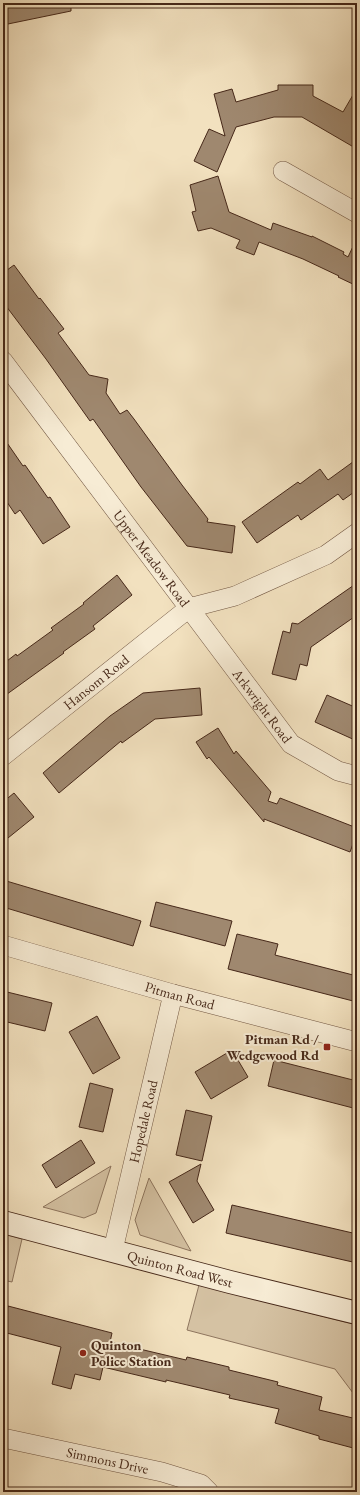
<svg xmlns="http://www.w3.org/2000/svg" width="360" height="1495" viewBox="0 0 360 1495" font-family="'EB Garamond',serif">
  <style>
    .green { fill: #d5c2a3; stroke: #8e755e }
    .building { fill: #9f886f; stroke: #462819 }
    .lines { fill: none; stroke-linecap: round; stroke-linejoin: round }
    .street-casing { stroke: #715642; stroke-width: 20 }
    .secondary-casing { stroke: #462819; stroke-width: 24 }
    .street { stroke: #f7ecd5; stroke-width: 19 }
    .secondary { stroke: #f7ecd5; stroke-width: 22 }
    .poi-dot { fill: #8f2418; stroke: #f7ecd5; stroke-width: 1.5 }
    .labels { text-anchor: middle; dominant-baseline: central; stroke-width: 4; stroke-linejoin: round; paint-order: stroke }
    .street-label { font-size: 14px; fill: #462819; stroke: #f7ecd5 }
    .poi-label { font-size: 14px; font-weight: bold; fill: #462819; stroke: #f7ecd5; text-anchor: end }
  </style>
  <rect width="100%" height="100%" fill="#f2e1bf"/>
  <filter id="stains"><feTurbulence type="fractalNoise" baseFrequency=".005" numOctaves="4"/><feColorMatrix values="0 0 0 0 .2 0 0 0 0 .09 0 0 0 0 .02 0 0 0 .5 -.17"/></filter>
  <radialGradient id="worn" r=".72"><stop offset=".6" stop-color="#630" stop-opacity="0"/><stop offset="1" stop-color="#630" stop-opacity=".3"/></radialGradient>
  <g class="green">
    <polygon points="111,1166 96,1213 84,1218 43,1207"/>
    <polygon points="149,1178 191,1251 140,1235 135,1220"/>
    <polygon points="3,1234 22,1239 12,1282 3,1280"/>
    <polygon points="199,1285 357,1325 357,1394 353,1393 335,1369 187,1330"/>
  </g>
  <g class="building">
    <polygon points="3,3 71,3 71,11 3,25"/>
    <polygon points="278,85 313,85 313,96 343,112 357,88 357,149 302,117 274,117 236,127 217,172 194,161 209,129 225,136 214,94 232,89 236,102 278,90"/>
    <polygon points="218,176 229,212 271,230 273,223 312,237 312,236 344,252 343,254 348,257 357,238 357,286 338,277 339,276 303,259 259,242 254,255 236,248 240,240 211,228 198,231 192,212 196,211 190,185"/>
    <polygon points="14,265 39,299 40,298 64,329 58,333 89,375 108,379 106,393 120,414 127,410 134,419 182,485 208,519 207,522 235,526 232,553 187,546 141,487 93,419 90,421 46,359 3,302 3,273"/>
    <polygon points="3,437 23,466 25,465 48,498 50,497 70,527 43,544 20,510 15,514 3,496"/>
    <polygon points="357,459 357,490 343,500 338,494 301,520 298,515 257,543 242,522 298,482 300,484 320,469 328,480"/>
    <polygon points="117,575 132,595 93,626 95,629 63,652 64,653 3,697 3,664 16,654 17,656 53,630 51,628 84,604 83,603"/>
    <polygon points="357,583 357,615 311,647 307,666 300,664 296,680 272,674 283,631 290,633 292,623 298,624"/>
    <polygon points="200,688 202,715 155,719 122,743 121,741 59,793 43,773 110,716 143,693"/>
    <polygon points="327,695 357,708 357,741 315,722"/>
    <polygon points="218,728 234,754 236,751 271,792 268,801 277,804 280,798 357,828 357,833 350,852 264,819 264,822 209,757 207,759 196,742"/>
    <polygon points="14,793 34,817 3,842 3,802"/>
    <polygon points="3,880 141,921 133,946 3,907"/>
    <polygon points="156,902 232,921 225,946 150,926"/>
    <polygon points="237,934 278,944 275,955 357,976 357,1002 228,969"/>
    <polygon points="3,991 52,1003 45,1031 3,1021"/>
    <polygon points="97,1016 120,1058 93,1074 69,1032"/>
    <polygon points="232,1050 248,1077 211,1099 195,1072"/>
    <polygon points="274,1060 357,1081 357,1109 268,1086"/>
    <polygon points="90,1083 113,1089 103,1132 79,1127"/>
    <polygon points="186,1110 212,1116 202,1161 176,1155"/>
    <polygon points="81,1140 95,1163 56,1188 42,1165"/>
    <polygon points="201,1164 197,1181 214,1210 193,1223 169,1182"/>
    <polygon points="232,1205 357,1234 357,1263 226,1233"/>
    <polygon points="8,1306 112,1333 110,1342 186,1360 187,1357 229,1367 229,1370 278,1382 277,1385 322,1397 319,1410 357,1419 357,1449 319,1439 319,1436 275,1423 279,1409 229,1398 230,1395 166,1380 166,1382 103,1367 100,1380 75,1374 71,1389 52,1384 61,1347 3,1332"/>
  </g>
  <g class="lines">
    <g class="street-casing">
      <g id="street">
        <polyline points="283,171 357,213"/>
        <path id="s1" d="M 3,361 L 189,608 L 235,596 L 326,555 L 357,533"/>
        <path id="s2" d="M 3,756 L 189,608 L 291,744 L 338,771 L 357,776"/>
        <path id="s3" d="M 3,945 L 173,994 L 357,1042"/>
        <path id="s4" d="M 113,1250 L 173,994"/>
        <path id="s5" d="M 3,1438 L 162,1472 L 201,1484 L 209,1492"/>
      </g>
    </g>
    <g class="secondary-casing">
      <g id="secondary">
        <path id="s6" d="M 3,1222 L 230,1282 L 357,1313"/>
      </g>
    </g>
    <use href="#street" class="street"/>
    <use href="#secondary" class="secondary"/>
  </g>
  <g class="poi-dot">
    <rect x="323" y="1043" width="8" height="8" rx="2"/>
    <circle cx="83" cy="1353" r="4"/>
  </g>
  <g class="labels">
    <g class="street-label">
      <text stroke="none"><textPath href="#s1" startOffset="247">Upper Meadow Road</textPath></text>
      <text stroke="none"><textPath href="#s2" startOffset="119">Hansom Road</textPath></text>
      <text stroke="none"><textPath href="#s2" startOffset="360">Arkwright Road</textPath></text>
      <text stroke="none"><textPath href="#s3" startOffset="184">Pitman Road</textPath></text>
      <text stroke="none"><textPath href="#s4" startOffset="132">Hopedale Road</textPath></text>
      <text stroke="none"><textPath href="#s6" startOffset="183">Quinton Road West</textPath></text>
      <text stroke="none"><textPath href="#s5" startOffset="107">Simmons Drive</textPath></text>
    </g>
    <g class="poi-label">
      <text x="319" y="1039">Pitman Rd /<tspan x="319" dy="16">Wedgewood Rd</tspan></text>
      <text x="91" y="1345" text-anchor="start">Quinton<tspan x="91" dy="16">Police Station</tspan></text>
    </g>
  </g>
  <rect width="360" height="1495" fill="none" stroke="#f2e1bf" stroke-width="16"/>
  <rect x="4" y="4" width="352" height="1487" fill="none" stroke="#462819" stroke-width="2"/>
  <rect x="8" y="8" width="344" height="1479" fill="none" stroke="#462819"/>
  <rect width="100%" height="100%" filter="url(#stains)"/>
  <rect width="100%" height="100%" fill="url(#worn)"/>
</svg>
